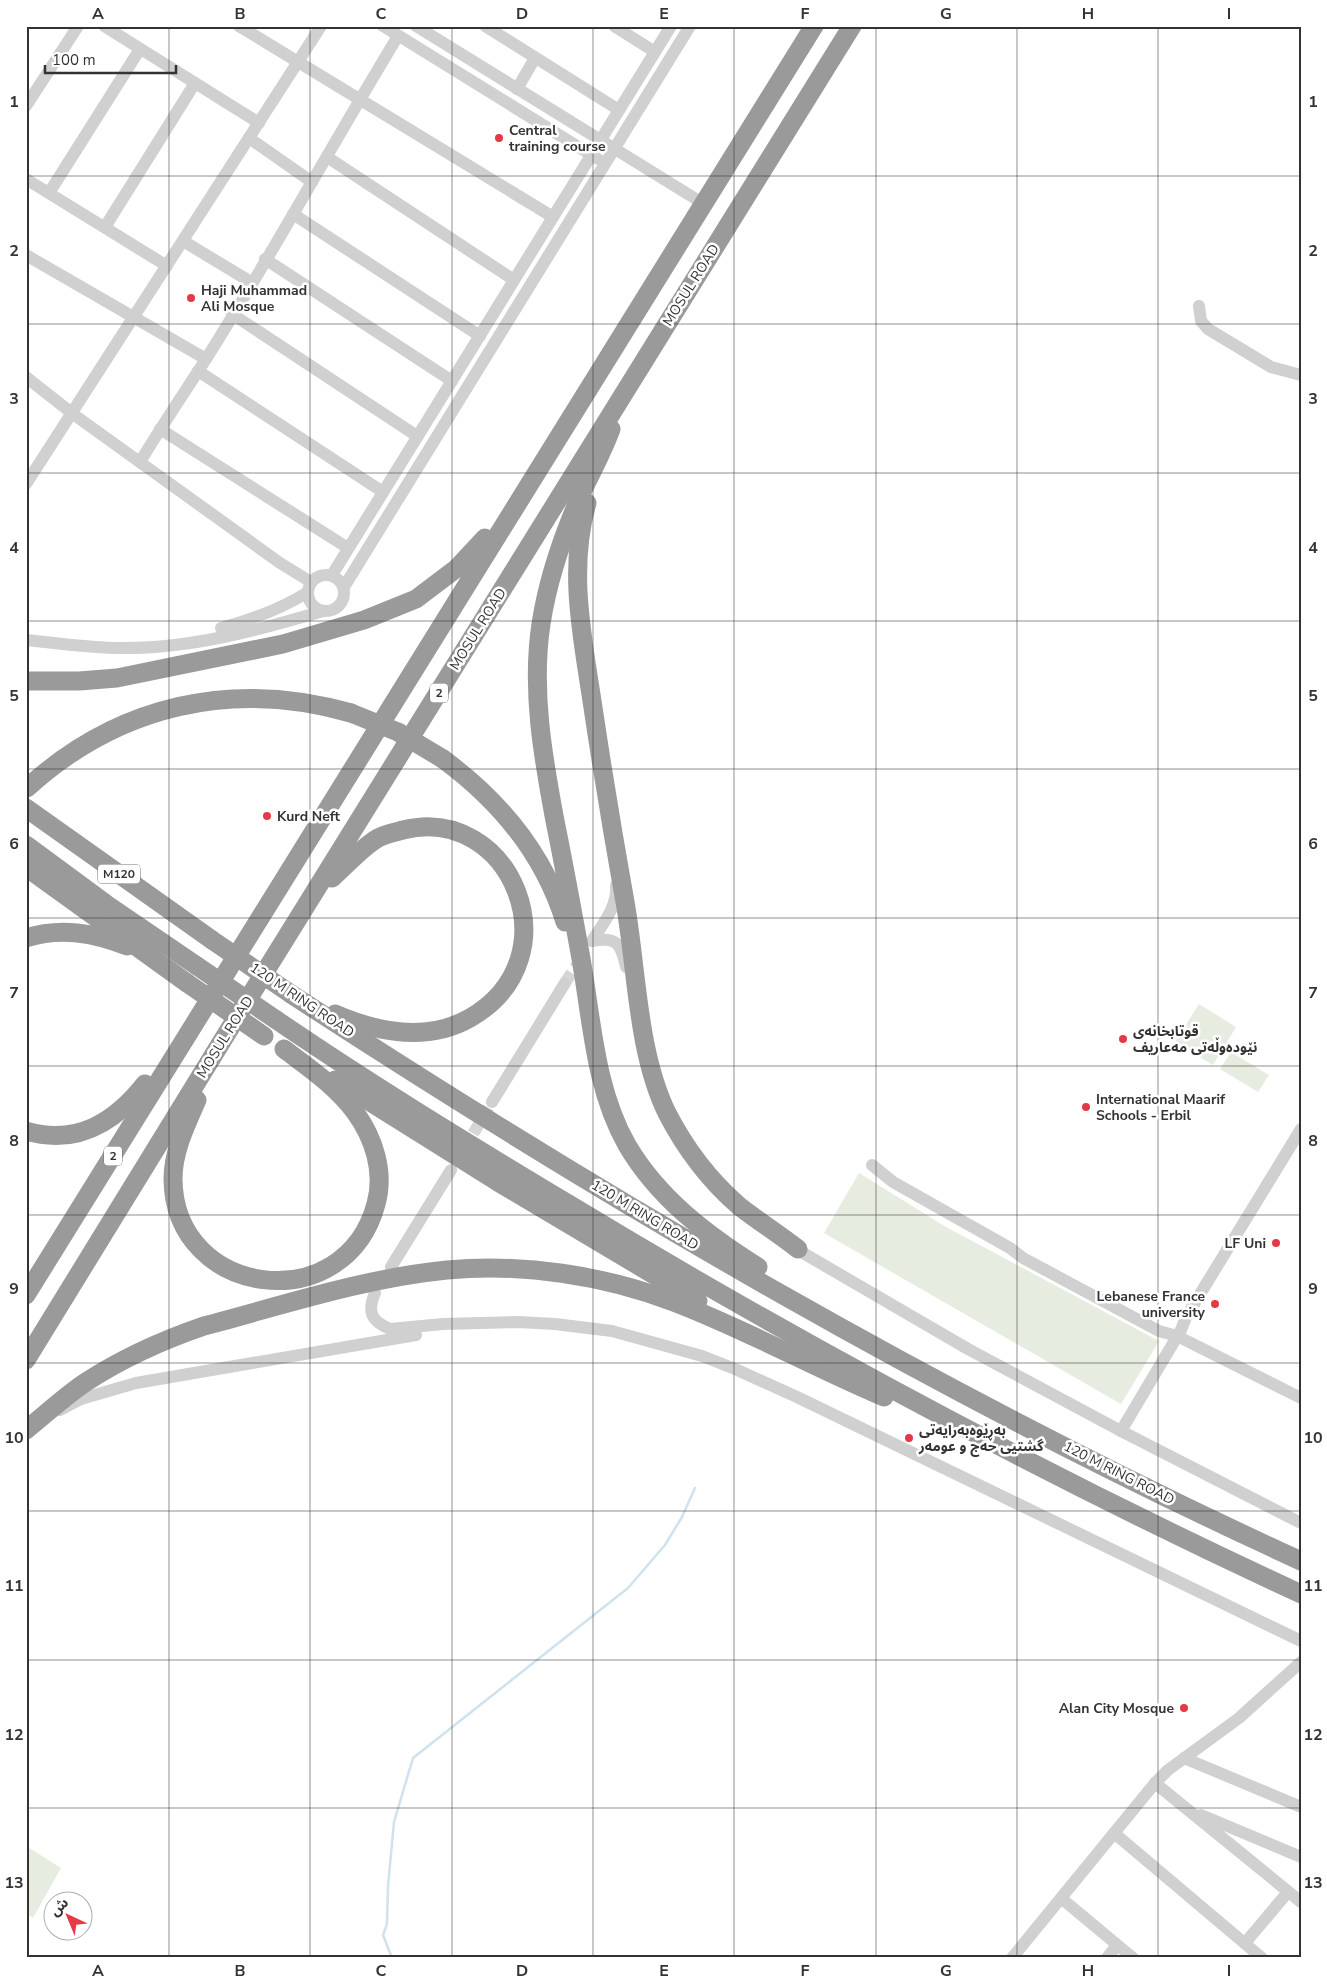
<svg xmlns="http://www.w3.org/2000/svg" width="1327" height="1984" viewBox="0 0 1327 1984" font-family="'Nunito Sans','Noto Sans Arabic',sans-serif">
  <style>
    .green { fill: #e6ecdf }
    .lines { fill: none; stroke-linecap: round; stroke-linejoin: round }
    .stream { stroke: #cfe2ee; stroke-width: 2.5 }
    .minor-tunnel { stroke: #d6d6d6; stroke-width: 12; stroke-dasharray: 12 6; stroke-linecap: butt }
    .minor { stroke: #d0d0d0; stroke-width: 12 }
    .highway { stroke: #9a9a9a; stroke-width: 19 }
    .highway-bridge { stroke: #9a9a9a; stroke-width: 19 }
    .grid { fill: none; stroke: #333; stroke-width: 1; stroke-opacity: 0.55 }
    .poi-dot { fill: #e63946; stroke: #fff; stroke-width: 2 }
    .labels { text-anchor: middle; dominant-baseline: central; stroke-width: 5; stroke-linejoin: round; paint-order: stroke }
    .shield { fill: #fff; stroke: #707070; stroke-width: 1 }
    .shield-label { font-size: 12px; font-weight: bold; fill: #333 }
    .poi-label { font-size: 14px; font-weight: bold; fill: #333; stroke: #fff; text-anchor: start }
    .street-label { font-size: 14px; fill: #333; stroke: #fff }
    .neatline { fill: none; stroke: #333; stroke-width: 2 }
    .grid-label { font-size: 16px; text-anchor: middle; font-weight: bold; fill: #333 }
  </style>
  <rect width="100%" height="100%" fill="#fff"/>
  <g class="green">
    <polygon points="1199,1004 1236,1027 1213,1065 1175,1042"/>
    <polygon points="1231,1052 1269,1075 1258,1092 1220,1069"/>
    <polygon points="859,1173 946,1227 1159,1341 1121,1404 824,1233"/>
    <polygon points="26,1846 61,1868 33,1918 26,1913"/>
  </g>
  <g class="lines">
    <polyline class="stream" points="392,1958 383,1935 387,1924 388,1886 394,1822 413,1758 628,1588 665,1545 682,1517 695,1488"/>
    <g class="minor-tunnel">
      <polyline points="565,983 583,956"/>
      <polyline points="464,1149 492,1102"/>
    </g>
    <g class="minor">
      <polyline points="104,26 259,123"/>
      <polyline points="239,26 553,217"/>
      <polyline points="383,26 598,159"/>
      <polyline points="416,26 704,204"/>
      <polyline points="485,26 619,110"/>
      <polyline points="614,26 655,52"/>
      <polyline points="517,89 535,58"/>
      <polyline points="26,106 78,26"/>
      <polyline points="249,138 312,182"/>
      <polyline points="327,157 514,280"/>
      <polyline points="26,179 167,266"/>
      <polyline points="49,193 140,49"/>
      <polyline points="293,214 480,336"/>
      <polyline points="105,227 195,83"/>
      <polyline points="183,241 251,282"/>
      <polyline points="26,255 206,359"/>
      <polyline points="265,259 452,381"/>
      <polyline points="1199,306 1201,321 1208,329 1271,367 1301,375"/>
      <polyline points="232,314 417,436"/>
      <polyline points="198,371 383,492"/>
      <polyline points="26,377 73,414 280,563 311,582"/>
      <polyline points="160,429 348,548"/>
      <path d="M 140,462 C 161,427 184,393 206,359 C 273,253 333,143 398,36"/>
      <polyline points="26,484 321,26"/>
      <circle cx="326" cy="593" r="18"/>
      <polyline points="332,575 671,26"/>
      <polyline points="344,587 690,26"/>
      <path d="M 221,628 C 251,620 281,609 308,592"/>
      <path d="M 26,640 C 58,643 89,648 121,648 C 189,649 259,630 323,611"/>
      <path d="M 592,941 C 617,936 621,944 626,967"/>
      <path d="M 592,941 C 603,924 618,906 616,885"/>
      <polyline points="492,1102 565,983"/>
      <polyline points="872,1165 893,1182 1010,1248 1023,1258 1159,1331 1177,1336 1301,1398"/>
      <polyline points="791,1246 968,1349 1121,1431 1301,1523"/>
      <polyline points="391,1267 451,1170"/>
      <path d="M 375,1293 C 367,1312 371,1321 390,1329 L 443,1324 L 518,1322 L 555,1324 L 612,1331 L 702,1356 L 735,1369 L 797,1397 L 1301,1641"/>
      <polyline points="60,1410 81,1399 136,1383 416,1335"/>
      <polyline points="1121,1431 1181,1330 1186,1317 1301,1129"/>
      <polyline points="1184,1758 1301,1807"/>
      <polyline points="1155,1783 1301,1902"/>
      <polyline points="1201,1815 1301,1857"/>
      <polyline points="1114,1833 1262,1958"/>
      <polyline points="1061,1898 1133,1958"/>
      <polyline points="1245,1943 1288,1892"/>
      <polyline points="1012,1958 1155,1783 1168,1770 1239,1718 1301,1662"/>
      <polyline points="1107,1958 1117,1945"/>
    </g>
    <g class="highway">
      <path d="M 611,429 C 603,451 592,471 582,492 C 563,535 548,578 541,624 C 531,690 543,757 555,821 C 564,865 572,909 580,953 C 592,1018 594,1087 627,1145 C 658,1198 707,1235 758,1267"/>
      <path d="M 587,503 C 568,569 582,635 592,701 C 602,768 613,835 625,902 C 637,969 637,1052 667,1113 C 685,1148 709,1180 739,1206 C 758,1221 779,1234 798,1249"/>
      <polyline points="26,681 79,681 117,678 283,644 364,620 416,599 457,568 485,538"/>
      <path d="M 443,759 C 500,801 544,854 565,922"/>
      <path d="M 27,788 C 118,705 232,679 351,713"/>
      <polyline points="26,808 212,940"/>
      <polyline points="26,845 106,904 197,966"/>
      <polyline points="26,867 187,983"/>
      <path d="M 332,878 C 347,865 361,848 378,838 C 385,834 395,832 403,830 C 510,803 576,957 470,1018 C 428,1042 379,1033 335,1014"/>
      <path d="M 26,938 C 61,927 94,933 127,946"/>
      <path d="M 291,994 C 614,1205 949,1400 1301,1561"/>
      <path d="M 275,1019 C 370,1084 467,1143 565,1202 C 803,1346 1048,1477 1301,1594"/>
      <polyline points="335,1080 498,1182 698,1301"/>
      <path d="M 197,1100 C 186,1125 173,1151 173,1179 C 174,1298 345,1320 376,1204 C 385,1172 374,1138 355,1112 C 336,1086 309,1068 284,1049"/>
      <path d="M 26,1131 C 77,1146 115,1122 145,1084"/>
      <polyline points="26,1295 814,26"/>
      <polyline points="26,1360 227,1033 852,26"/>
      <path d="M 26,1430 C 46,1414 65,1396 86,1382 C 123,1358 163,1340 204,1326 C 284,1305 365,1278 447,1270 C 522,1263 603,1275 674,1302 C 745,1329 813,1367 884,1397"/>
    </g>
    <g class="highway-bridge">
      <polyline points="351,713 398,732 443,759"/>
      <polyline points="212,940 291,994"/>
      <polyline points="197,966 275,1019"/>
      <polyline points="187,983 264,1036"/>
    </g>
  </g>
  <path class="grid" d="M 169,26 L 169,1958M 310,26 L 310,1958M 452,26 L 452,1958M 593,26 L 593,1958M 734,26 L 734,1958M 876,26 L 876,1958M 1017,26 L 1017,1958M 1158,26 L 1158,1958M 26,176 L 1301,176M 26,324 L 1301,324M 26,473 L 1301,473M 26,621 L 1301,621M 26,769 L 1301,769M 26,918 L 1301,918M 26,1066 L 1301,1066M 26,1215 L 1301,1215M 26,1363 L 1301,1363M 26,1511 L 1301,1511M 26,1660 L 1301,1660M 26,1808 L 1301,1808"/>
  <g class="poi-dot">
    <circle cx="499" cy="138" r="5"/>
    <circle cx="191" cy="298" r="5"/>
    <circle cx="267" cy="816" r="5"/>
    <circle cx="1123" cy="1039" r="5"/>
    <circle cx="1086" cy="1107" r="5"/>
    <circle cx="1276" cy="1243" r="5"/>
    <circle cx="1215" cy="1304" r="5"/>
    <circle cx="909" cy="1438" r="5"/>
    <circle cx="1184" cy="1708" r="5"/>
  </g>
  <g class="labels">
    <g class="shield">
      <rect x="430" y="683.5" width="18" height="19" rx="4"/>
      <rect x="98" y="864.5" width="42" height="19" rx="4"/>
      <rect x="104" y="1146.5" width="18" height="19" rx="4"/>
    </g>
    <g class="shield-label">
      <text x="439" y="693">2</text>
      <text x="119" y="874">M120</text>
      <text x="113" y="1156">2</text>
    </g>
    <g class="poi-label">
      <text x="509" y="130">Central<tspan x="509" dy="16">training course</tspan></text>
      <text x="201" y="290">Haji Muhammad<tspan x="201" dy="16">Ali Mosque</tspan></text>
      <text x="277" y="816">Kurd Neft</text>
      <text x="1133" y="1031">قوتابخانەی<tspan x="1133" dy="16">نێودەوڵەتی مەعاریف</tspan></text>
      <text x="1096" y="1099">International Maarif<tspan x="1096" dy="16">Schools - Erbil</tspan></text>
      <text x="1266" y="1243" text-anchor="end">LF Uni</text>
      <text x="1205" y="1296" text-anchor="end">Lebanese France<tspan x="1205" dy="16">university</tspan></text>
      <text x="919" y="1430">بەڕێوەبەرایەتی<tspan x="919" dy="16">گشتیی حەج و عومەر</tspan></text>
      <text x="1174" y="1708" text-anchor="end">Alan City Mosque</text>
    </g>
    <g class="street-label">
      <text transform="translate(691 285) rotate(-58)">MOSUL ROAD</text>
      <text transform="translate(478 629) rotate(-58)">MOSUL ROAD</text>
      <text transform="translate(302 1000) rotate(34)">120 M RING ROAD</text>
      <text transform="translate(225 1037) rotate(-58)">MOSUL ROAD</text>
      <text transform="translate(645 1215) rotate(31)">120 M RING ROAD</text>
      <text transform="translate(1119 1473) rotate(27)">120 M RING ROAD</text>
    </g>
  </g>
  <rect width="1327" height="1984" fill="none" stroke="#ffffff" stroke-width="55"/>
  <g transform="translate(68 1916) rotate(316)"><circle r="24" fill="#ffffff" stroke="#adadad"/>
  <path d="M0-4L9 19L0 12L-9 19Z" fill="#e63946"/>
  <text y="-8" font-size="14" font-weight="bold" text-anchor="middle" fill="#333333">ش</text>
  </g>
  <path d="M45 65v8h131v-8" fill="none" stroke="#333333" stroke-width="2.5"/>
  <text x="52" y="65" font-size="15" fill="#333333" stroke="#ffffff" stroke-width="4" paint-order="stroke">100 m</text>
  <rect x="28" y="28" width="1272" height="1928" class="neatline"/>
  <g class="grid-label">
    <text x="98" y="19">A</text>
    <text x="240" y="19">B</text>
    <text x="381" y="19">C</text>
    <text x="522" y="19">D</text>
    <text x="664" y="19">E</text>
    <text x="805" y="19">F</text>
    <text x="946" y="19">G</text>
    <text x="1088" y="19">H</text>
    <text x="1229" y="19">I</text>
    <text x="14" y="107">1</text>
    <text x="1313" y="107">1</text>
    <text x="14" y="256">2</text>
    <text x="1313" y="256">2</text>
    <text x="14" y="404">3</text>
    <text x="1313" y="404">3</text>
    <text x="14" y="553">4</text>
    <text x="1313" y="553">4</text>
    <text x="14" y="701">5</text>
    <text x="1313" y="701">5</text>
    <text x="14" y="849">6</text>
    <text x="1313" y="849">6</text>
    <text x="14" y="998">7</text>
    <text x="1313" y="998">7</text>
    <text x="14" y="1146">8</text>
    <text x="1313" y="1146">8</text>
    <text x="14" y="1294">9</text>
    <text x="1313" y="1294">9</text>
    <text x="14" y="1443">10</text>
    <text x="1313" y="1443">10</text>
    <text x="14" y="1591">11</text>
    <text x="1313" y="1591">11</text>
    <text x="14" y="1740">12</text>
    <text x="1313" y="1740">12</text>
    <text x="14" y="1888">13</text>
    <text x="1313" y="1888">13</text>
    <text x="98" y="1976">A</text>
    <text x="240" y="1976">B</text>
    <text x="381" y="1976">C</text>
    <text x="522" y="1976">D</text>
    <text x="664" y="1976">E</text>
    <text x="805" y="1976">F</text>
    <text x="946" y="1976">G</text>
    <text x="1088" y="1976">H</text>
    <text x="1229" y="1976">I</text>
  </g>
</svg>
